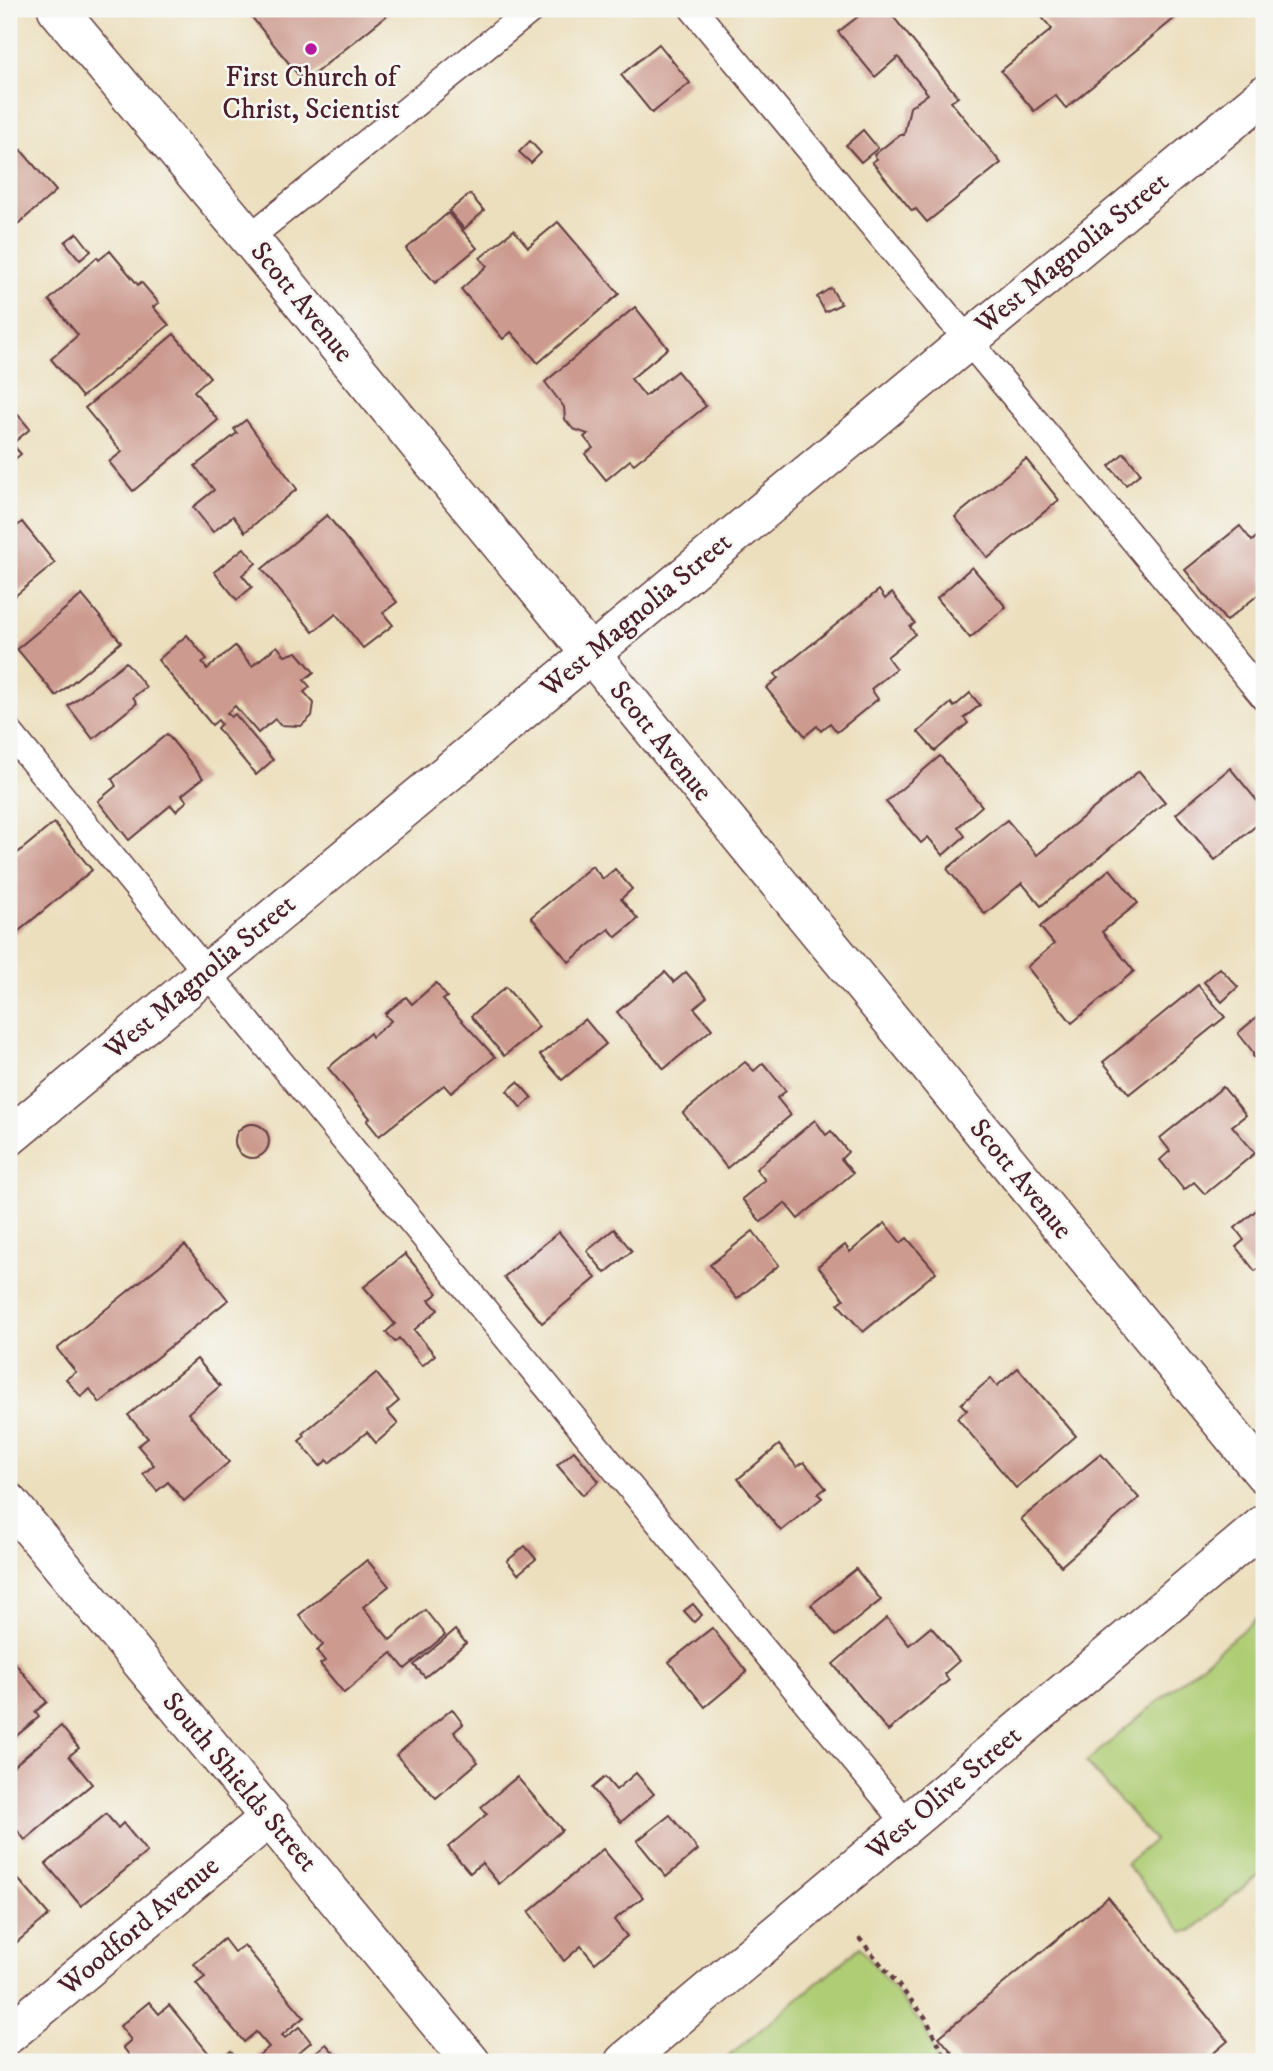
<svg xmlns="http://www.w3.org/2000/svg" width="1273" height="2071" viewBox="0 0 1273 2071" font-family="'IM FELL DW Pica',serif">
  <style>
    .green { fill: #afcd75; stroke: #7c7650; stroke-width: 2 }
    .building { fill: #cc9a8e }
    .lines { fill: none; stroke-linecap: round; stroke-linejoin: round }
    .service-casing { stroke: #623c41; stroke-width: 29 }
    .minor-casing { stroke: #623c41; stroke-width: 41 }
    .secondary-casing { stroke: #623c41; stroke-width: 41 }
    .path { stroke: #623c41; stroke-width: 4.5; stroke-dasharray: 5 5; stroke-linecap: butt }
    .service { stroke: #fff; stroke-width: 26 }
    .minor { stroke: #fff; stroke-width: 38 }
    .secondary { stroke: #fff; stroke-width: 38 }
    .poi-dot { fill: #b5179e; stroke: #f6f6f2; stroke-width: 2.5 }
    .labels { text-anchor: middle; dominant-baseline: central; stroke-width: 5; stroke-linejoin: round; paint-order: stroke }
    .poi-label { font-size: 28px; fill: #4a1f2b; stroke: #f6f6f2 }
    .street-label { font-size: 28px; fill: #4a1f2b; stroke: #f6f6f2 }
  </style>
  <rect width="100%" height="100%" fill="#f6f6f2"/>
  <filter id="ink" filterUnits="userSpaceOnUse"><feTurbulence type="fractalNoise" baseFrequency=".0143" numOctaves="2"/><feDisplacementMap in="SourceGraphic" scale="14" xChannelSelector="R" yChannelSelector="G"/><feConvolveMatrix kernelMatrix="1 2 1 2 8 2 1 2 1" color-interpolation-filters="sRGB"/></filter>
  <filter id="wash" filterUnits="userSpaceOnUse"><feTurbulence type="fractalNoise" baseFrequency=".00686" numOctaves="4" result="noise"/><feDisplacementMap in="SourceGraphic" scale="28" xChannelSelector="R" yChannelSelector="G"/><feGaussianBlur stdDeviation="1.57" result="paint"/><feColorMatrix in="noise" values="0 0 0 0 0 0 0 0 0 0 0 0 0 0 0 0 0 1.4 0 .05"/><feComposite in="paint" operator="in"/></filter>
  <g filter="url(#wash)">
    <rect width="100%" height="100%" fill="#ecdfbd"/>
    <g class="green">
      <polygon points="1264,1612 1264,1870 1191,1931 1183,1932 1126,1864 1154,1840 1086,1762"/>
      <polygon points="860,1947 925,2029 938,2062 722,2062"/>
    </g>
    <g id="blocks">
      <g class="building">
        <polygon points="257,9 395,9 304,82 250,15"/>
        <polygon points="868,9 887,9 958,97 951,102 1001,163 927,222 916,209 912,211 872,162 877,159 874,155 899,135 904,135 910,107 928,94 898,57 875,77 838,32"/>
        <polygon points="1035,9 1176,9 1175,18 1066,108 1055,95 1034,111 1001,71 1052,29"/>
        <polygon points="659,44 690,83 652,113 621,75"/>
        <polygon points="863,130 878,148 861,162 846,145"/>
        <polygon points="530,141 541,153 531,163 519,152"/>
        <polygon points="21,150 56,191 9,232 9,160"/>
        <polygon points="470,194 484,211 464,229 449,211"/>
        <polygon points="448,213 477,248 435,283 406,249"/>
        <polygon points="558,222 619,294 538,363 511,332 503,339 461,289 487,266 480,258 514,230 528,247"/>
        <polygon points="77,233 91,251 80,260 65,242"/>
        <polygon points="110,251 138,285 141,282 159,303 153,307 169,325 82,397 51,359 78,335 49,300 97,257 99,260"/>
        <polygon points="831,288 841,304 825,312 817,297"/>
        <polygon points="635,307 668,348 631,379 645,396 677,371 706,406 634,464 630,460 606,480 585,454 593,448 584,437 588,434 573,429 565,419 564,407 545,382"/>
        <polygon points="174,334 210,377 194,391 218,420 133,491 109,462 122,452 85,408"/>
        <polygon points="9,404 30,429 12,444 21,454 9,464"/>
        <polygon points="246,420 297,489 245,532 233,516 213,532 193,507 214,490 195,466 237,433 234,429"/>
        <polygon points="1124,453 1141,473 1126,485 1109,466"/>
        <polygon points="1026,459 1059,500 988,558 955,517"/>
        <polygon points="327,515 397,602 383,613 393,625 363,648 336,614 313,632 262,569"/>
        <polygon points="22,522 55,563 9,601 9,533"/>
        <polygon points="1240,526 1252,541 1262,532 1264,535 1264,590 1226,621 1185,570"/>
        <polygon points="244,548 256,563 242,575 252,587 237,600 214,572"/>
        <polygon points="972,567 1006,607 970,638 937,598"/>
        <polygon points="879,590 885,599 892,593 915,623 910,627 915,634 887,657 896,669 871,689 878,699 837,732 830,723 821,731 817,726 805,736 766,688 778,678 775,674"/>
        <polygon points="82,595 121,642 56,696 17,649"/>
        <polygon points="187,635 207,659 202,663 207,669 235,646 252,666 277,646 285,656 297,652 314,672 304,680 310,687 304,692 314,703 312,716 301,726 280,725 275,719 258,733 235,706 227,713 231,717 235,714 273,760 256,775 217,728 221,724 218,720 212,725 158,660"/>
        <polygon points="126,662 146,687 133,697 137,703 93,739 68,706"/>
        <polygon points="970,693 980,705 964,718 968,723 935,751 918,732 951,703 954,707"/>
        <polygon points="167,734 203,778 182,795 187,801 176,811 171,805 129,840 98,801 116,786 112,779"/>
        <polygon points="940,756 982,806 958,827 965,836 943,855 928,837 921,843 886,802"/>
        <polygon points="1230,768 1264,809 1264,819 1215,860 1176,814"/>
        <polygon points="1139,771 1165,802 1041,906 1022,883 985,914 947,869 1007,820 1037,855"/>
        <polygon points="54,823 92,870 14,935 9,929 9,860"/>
        <polygon points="592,866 603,879 615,869 632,889 621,899 638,919 616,937 609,929 569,962 531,917"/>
        <polygon points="1110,869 1138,903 1102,932 1134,971 1072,1023 1027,967 1054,944 1040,927"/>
        <polygon points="1220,968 1238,987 1222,1002 1204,982"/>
        <polygon points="665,972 674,982 686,972 707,997 694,1008 712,1029 664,1069 617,1012"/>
        <polygon points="436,983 447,997 443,1000 495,1057 451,1093 444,1085 379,1136 367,1121 370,1118 328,1068 370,1033 372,1037 391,1021 385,1014 406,997 412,1004"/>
        <polygon points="1198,985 1225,1017 1129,1094 1103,1062"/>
        <polygon points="506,987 539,1027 504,1056 471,1016"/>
        <polygon points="1264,1011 1264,1065 1253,1056 1253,1052 1238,1033"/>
        <polygon points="585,1019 606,1044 562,1080 540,1055"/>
        <polygon points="745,1062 754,1071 763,1063 786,1091 777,1098 791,1115 727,1168 683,1113"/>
        <polygon points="518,1082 532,1098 521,1108 507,1091"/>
        <polygon points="1223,1087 1246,1115 1232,1126 1255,1153 1205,1194 1194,1182 1184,1190 1160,1160 1170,1151 1160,1138"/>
        <polygon points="815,1120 826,1135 831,1131 848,1152 841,1159 853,1173 798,1219 785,1203 761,1222 742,1199 765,1180 756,1169"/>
        <circle cx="252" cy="1141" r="17"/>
        <polygon points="1264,1204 1264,1265 1255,1271 1236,1247 1244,1240 1235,1228"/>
        <polygon points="885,1223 901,1243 907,1238 936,1272 863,1332 838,1304 844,1299 818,1266 845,1245 850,1252"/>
        <polygon points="614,1229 632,1251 605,1273 587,1251"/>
        <polygon points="753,1231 779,1265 737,1299 710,1265"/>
        <polygon points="559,1232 596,1278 542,1323 504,1277"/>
        <polygon points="185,1245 228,1300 100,1403 90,1389 81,1397 66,1379 76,1372 57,1349"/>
        <polygon points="405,1254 438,1293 429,1300 438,1310 414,1330 435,1355 422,1366 399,1338 395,1342 386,1332 395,1324 364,1287"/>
        <polygon points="197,1359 220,1386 188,1413 229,1462 184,1501 168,1482 157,1491 143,1474 154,1465 138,1446 148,1438 128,1415"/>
        <polygon points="1018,1368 1076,1436 1016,1488 957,1418 967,1410 961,1404 991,1378 997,1386"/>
        <polygon points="376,1373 399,1401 387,1411 398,1424 376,1443 367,1432 329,1463 327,1460 320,1466 299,1441 305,1436 303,1433"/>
        <polygon points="779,1445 797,1467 804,1462 826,1488 818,1494 822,1498 781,1531 738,1479"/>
        <polygon points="574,1451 599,1481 583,1495 557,1465"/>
        <polygon points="1101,1454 1139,1498 1061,1566 1021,1519"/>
        <polygon points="525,1546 536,1559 518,1574 507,1561"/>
        <polygon points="367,1560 389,1586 363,1607 390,1640 425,1610 445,1635 405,1669 392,1653 344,1693 320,1664 325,1661 317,1651 323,1645 299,1615"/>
        <polygon points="856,1569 881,1600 836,1636 811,1605"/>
        <polygon points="693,1604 702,1615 694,1622 684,1611"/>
        <polygon points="887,1618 909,1645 931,1627 959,1661 944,1674 949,1680 888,1731 833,1664"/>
        <polygon points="712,1628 747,1672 705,1707 669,1662"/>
        <polygon points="455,1630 466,1643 425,1677 414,1665"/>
        <polygon points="14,1662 47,1702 35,1712 39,1717 9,1742 9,1667"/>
        <polygon points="452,1709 463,1724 454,1732 478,1762 436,1798 396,1755"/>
        <polygon points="61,1726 79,1748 69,1756 92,1784 25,1840 9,1820 9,1770"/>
        <polygon points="636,1773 654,1794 621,1822 592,1788 605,1777 616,1790"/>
        <polygon points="517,1777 562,1830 499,1884 482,1863 470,1873 448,1847 487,1814 481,1807"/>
        <polygon points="106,1814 118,1828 123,1823 147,1852 81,1906 46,1864"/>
        <polygon points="670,1815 698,1850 666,1877 637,1841"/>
        <polygon points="603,1849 643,1897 614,1920 627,1936 595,1963 581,1946 564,1961 529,1912"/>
        <polygon points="19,1880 49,1915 17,1942 9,1933 9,1888"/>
        <polygon points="1108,1897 1228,2041 1209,2057 1213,2062 960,2062 939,2037"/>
        <polygon points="224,1939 234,1952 244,1945 304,2017 282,2035 285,2038 299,2027 311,2042 298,2053 301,2058 296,2062 251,2062 269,2047 256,2032 244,2042 196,1984 205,1977 194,1964"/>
        <polygon points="149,2002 159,2014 169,2005 216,2062 135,2062 123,2047 131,2040 120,2026"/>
        <polygon points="326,2044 342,2062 304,2062"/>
        <polygon points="231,2051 240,2062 218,2062"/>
      </g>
    </g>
  </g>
  <g filter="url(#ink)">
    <use href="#blocks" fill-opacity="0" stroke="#623c41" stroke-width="2"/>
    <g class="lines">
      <g class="service-casing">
        <g id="service">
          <polyline points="693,9 1264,697"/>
          <polyline points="249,238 532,9"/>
          <polyline points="9,732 907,1824"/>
        </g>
      </g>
      <g class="minor-casing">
        <g id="minor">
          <polyline points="57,9 249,238 1264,1474"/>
          <polyline points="9,1137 1264,95"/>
          <polyline points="9,2034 270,1817"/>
          <polyline points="624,2062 1264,1524"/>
        </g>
      </g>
      <g class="secondary-casing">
        <polyline id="secondary" points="9,1502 471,2062"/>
      </g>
      <polyline class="path" points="859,1938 925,2017 948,2062"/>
      <use href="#service" class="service"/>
      <use href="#minor" class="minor"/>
      <use href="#secondary" class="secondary"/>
    </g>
  </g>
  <circle class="poi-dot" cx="311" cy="49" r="7"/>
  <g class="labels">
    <g class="poi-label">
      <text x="311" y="77">First Church of<tspan x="311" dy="32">Christ, Scientist</tspan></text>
    </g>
    <g class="street-label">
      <text transform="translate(1072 253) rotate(-39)">West Magnolia Street</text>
      <text transform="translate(302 302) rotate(51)">Scott Avenue</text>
      <text transform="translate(636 615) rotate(-40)">West Magnolia Street</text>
      <text transform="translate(661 741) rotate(51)">Scott Avenue</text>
      <text transform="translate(200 977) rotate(-40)">West Magnolia Street</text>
      <text transform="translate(1021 1179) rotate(51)">Scott Avenue</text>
      <text transform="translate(240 1782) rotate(50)">South Shields Street</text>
      <text transform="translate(944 1793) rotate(-40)">West Olive Street</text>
      <text transform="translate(139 1926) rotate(-40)">Woodford Avenue</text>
    </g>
  </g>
  <rect width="1273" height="2071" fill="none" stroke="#f6f6f2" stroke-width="35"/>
</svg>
